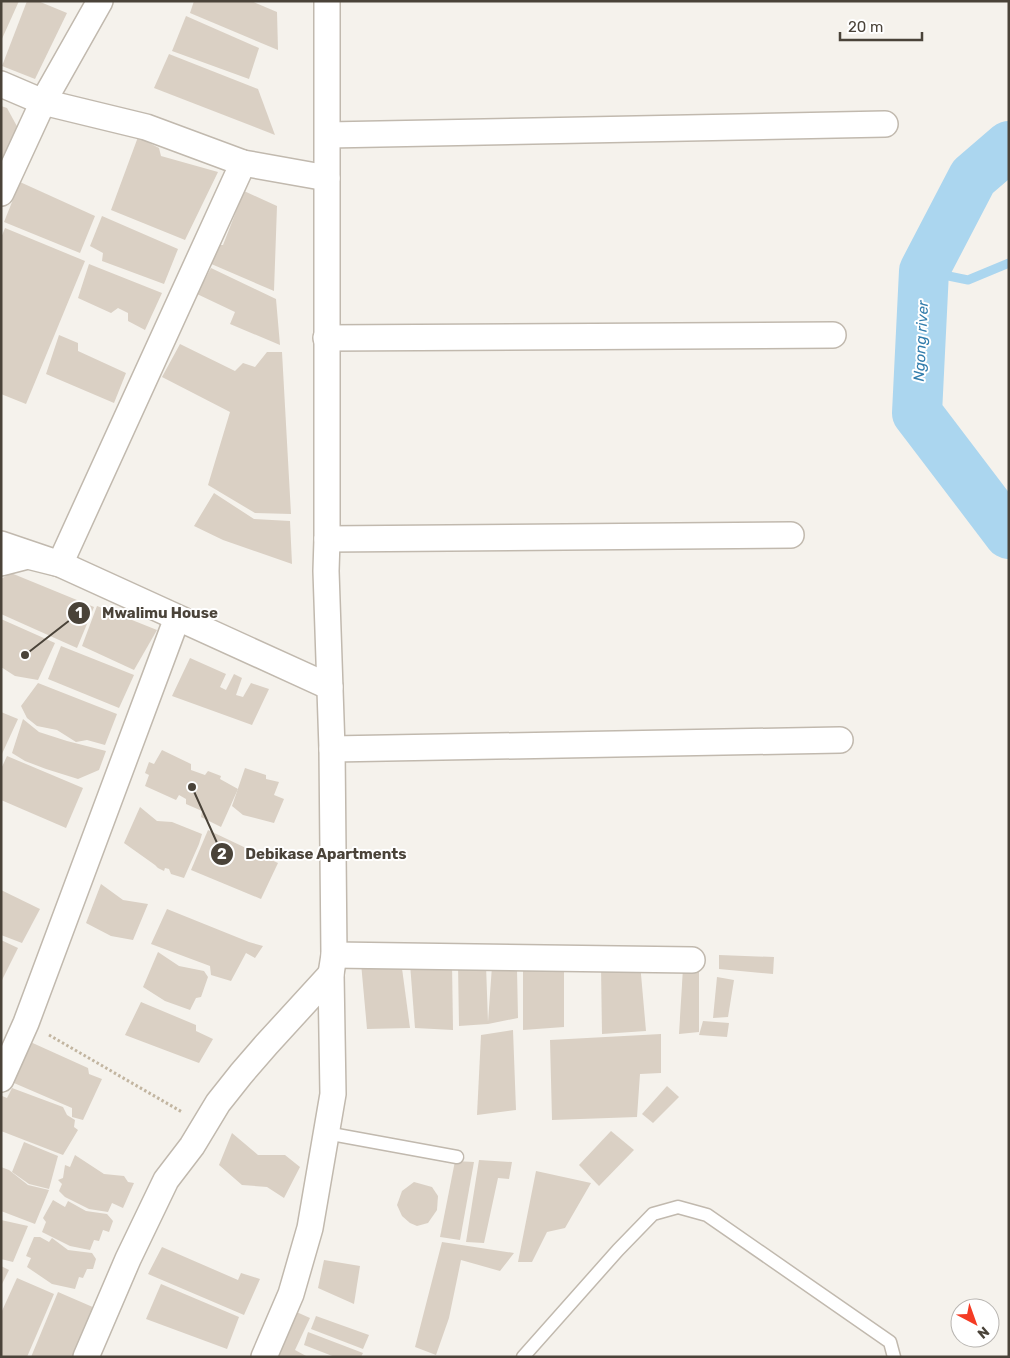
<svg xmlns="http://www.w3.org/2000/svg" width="1010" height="1358" viewBox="0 0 1010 1358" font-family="Rubik,sans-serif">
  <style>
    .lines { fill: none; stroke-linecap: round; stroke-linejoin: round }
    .stream { stroke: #abd6ef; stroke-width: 9 }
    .river { stroke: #abd6ef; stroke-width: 50 }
    .building { fill: #dad0c4 }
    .service-casing { stroke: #c1b9ae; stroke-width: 15 }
    .minor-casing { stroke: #c1b9ae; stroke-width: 28 }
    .path { stroke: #c2b5a0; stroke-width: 3; stroke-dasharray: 2.5 2.5; stroke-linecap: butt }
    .service { stroke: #fff; stroke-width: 12 }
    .minor { stroke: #fff; stroke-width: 25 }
    .labels { text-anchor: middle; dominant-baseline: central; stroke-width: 4; stroke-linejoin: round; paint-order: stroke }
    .water-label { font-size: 15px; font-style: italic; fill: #327dac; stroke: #fff }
    .leader { fill: none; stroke: #4a4339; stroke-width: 2 }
    .callout-dot { fill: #4a4339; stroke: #fff; stroke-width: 2 }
    .mark-label { font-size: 15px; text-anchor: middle; font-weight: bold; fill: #fff }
    .callout-label { font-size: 15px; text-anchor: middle; font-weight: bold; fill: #4a4339; stroke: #fff; stroke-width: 4; stroke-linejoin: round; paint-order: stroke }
  </style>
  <rect width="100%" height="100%" fill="#f5f2ec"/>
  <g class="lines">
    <polyline class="stream" points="924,271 968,280 1009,263"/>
    <polyline class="river" points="1009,146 973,177 924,271 917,413 1009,534"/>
  </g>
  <g class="building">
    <polygon points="1,1 19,1 1,41"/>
    <polygon points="27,1 38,1 67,13 35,79 2,66"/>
    <polygon points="194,1 251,1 277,12 278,50 190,13"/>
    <polygon points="186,16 259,48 249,79 172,51"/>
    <polygon points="169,54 258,89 275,135 154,88"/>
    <polygon points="1,106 7,108 19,130 1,169"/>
    <polygon points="138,137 159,148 161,156 218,172 185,240 111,210"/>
    <polygon points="20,182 95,216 80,253 4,222"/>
    <polygon points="244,191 277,206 274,291 209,263 214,245 223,245"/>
    <polygon points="102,216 178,249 164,284 102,261 103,253 90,246"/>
    <polygon points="5,228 85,261 26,404 1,394 1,238"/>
    <polygon points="89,264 162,293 145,330 128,321 128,313 118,308 111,313 78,298"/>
    <polygon points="211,268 276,299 280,345 230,324 235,312 197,294"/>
    <polygon points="59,335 78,343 78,351 126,373 114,403 46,374"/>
    <polygon points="180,344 235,371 243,363 255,367 267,352 282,352 291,514 255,513 208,485 230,412 162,377"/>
    <polygon points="214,493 254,519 290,521 292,564 223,540 194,526"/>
    <polygon points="11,573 94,607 77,648 1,614 1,579"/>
    <polygon points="97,606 157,630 134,670 82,646"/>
    <polygon points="1,619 55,643 38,680 15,676 1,667"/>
    <polygon points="61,646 134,675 119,708 48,679"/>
    <polygon points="190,658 226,674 220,687 226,690 234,674 242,678 236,695 243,697 251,683 269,689 252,725 172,696"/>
    <polygon points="38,683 117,714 105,745 87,740 76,742 57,730 37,726 27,718 21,706"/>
    <polygon points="1,712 18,719 1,756"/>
    <polygon points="23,719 39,732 67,741 106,751 99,770 78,779 46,769 25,761 12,753"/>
    <polygon points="162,750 191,764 191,770 205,775 208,771 221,776 220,779 238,789 221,827 201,817 202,811 186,804 186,799 179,795 176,800 145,786 149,775 145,773 149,762 154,764"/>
    <polygon points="7,756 83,788 66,828 1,800 1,769"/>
    <polygon points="245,768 266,775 266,779 279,782 274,795 284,799 274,823 243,815 232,806"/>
    <polygon points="140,807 157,821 172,822 202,834 199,844 184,878 171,874 169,869 165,868 164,871 158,868 155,865 124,843"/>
    <polygon points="208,830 278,863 261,899 191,870"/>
    <polygon points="101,884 123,900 148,904 133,940 111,936 86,923"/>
    <polygon points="1,890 40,909 22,943 1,935"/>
    <polygon points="167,909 249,942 263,946 255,958 246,953 231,981 211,975 210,966 151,944"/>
    <polygon points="1,940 18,948 1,982"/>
    <polygon points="158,952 179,966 204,971 208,977 201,997 196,998 190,1010 165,1001 143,987"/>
    <polygon points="719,955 774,957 773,974 719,969"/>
    <polygon points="401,961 410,1028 367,1029 361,963"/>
    <polygon points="452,962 453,1030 415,1028 410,964"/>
    <polygon points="458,963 486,965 488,1022 492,966 517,969 518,1018 488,1024 459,1026"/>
    <polygon points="640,963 646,1031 602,1034 601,966"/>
    <polygon points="564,964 564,1027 523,1030 523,966"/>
    <polygon points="683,968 699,968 699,1032 679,1034"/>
    <polygon points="717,977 734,980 728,1017 713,1018"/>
    <polygon points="141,1002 196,1025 196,1031 213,1039 199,1063 125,1035"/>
    <polygon points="703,1021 729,1023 727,1037 699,1035"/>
    <polygon points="513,1030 516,1110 477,1115 481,1035"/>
    <polygon points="661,1034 661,1073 640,1074 637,1117 552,1120 550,1040"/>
    <polygon points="26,1040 88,1068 89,1074 102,1079 83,1120 72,1117 72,1108 7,1080"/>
    <polygon points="667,1086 679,1097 653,1123 642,1114"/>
    <polygon points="12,1088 63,1107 67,1115 75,1120 74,1127 78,1130 63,1155 1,1131 1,1097 2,1096 7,1098"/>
    <polygon points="611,1131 634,1150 599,1186 579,1165"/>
    <polygon points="232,1133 258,1155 285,1155 300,1167 284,1198 267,1187 242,1185 219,1165"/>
    <polygon points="24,1142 58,1156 49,1189 29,1184 12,1172"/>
    <polygon points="75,1155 104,1174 124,1176 128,1182 134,1183 123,1208 112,1203 108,1212 89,1209 65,1197 59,1191 62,1184 58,1180 63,1178 65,1165 70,1167"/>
    <polygon points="479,1160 512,1162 509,1179 498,1178 484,1243 466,1242"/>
    <polygon points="455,1161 474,1162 460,1240 440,1237"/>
    <polygon points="1,1167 9,1170 28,1185 49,1190 35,1224 1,1211"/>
    <polygon points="536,1171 591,1183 565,1228 547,1232 532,1262 518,1262"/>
    <polygon points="414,1182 432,1187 438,1196 437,1210 428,1223 417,1226 410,1223 402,1216 397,1205 402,1191"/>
    <polygon points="53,1200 65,1207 68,1201 86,1211 107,1214 113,1221 109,1232 103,1230 99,1241 94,1240 90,1250 70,1246 42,1232 46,1222 43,1218"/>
    <polygon points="1,1220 28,1226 13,1262 1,1259"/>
    <polygon points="34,1237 40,1237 49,1242 52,1238 68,1250 92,1253 96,1259 93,1269 87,1269 83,1278 79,1277 75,1289 52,1284 27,1267 31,1258 26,1256"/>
    <polygon points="442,1242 514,1253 500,1271 461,1260 449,1318 436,1355 415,1347"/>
    <polygon points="162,1247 238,1280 241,1273 260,1279 244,1315 148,1274"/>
    <polygon points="324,1260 360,1266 354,1304 318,1288"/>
    <polygon points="1,1266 9,1270 1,1286"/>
    <polygon points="17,1278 54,1294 27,1357 1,1357 1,1313"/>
    <polygon points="161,1284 239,1317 227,1349 146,1319"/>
    <polygon points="58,1292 95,1308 75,1357 31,1357"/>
    <polygon points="292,1310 310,1318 295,1350 308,1357 272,1357"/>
    <polygon points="316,1316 369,1335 363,1349 311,1329"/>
    <polygon points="308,1332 363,1353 361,1357 335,1357 304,1345"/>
  </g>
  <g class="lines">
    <g class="service-casing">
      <g id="service">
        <polyline points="326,1133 457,1157"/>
        <polyline points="523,1357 618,1250 653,1214 678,1207 707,1215 890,1342 894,1357"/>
      </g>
    </g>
    <g class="minor-casing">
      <g id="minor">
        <polyline points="1,84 43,102 146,127 243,163 327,178"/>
        <polyline points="328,135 885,124"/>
        <polyline points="1,193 43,102 100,1"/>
        <polyline points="326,338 833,335"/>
        <polyline points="327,539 791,535"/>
        <polyline points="1,544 60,564 243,163"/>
        <polyline points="1,563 28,556 60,564 330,687"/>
        <polyline points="332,749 840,740"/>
        <polyline points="334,955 692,960"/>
        <polyline points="1,1079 26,1023 177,618"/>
        <polyline points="86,1357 128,1259 166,1180 192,1146 218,1103 241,1074 266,1045 331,974"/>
        <path d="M 264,1357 L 291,1294 L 310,1228 L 333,1094 L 331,974 L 334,955 L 332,749 L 326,571 L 327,539 C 326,360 328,180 327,1"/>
      </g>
    </g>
    <polyline class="path" points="49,1035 182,1112"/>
    <use href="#service" class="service"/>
    <use href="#minor" class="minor"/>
  </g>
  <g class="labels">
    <g class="water-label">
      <text transform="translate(921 341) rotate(-87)">Ngong river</text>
    </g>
  </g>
  <path class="leader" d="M25 655L79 613M192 787L222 854"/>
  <g class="callout-dot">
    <circle cx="25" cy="655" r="5"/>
    <circle cx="192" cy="787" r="5"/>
    <circle cx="79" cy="613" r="12"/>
    <circle cx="222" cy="854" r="12"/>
  </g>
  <g class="mark-label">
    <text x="79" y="618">1</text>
    <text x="222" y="859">2</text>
  </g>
  <g class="callout-label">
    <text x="160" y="618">Mwalimu House</text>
    <text x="326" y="859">Debikase Apartments</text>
  </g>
  <rect width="1010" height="1358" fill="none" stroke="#4a4339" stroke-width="5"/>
  <g transform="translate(975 1323) rotate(139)"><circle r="24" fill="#ffffff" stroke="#b7b4b0"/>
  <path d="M0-4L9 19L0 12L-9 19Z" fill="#f43b24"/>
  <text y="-8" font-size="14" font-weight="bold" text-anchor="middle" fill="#4a4339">N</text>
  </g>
  <path d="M840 32v8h82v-8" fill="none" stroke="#4a4339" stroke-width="2.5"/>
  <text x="848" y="32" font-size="15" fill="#4a4339" stroke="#ffffff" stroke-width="4" paint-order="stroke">20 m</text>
</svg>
